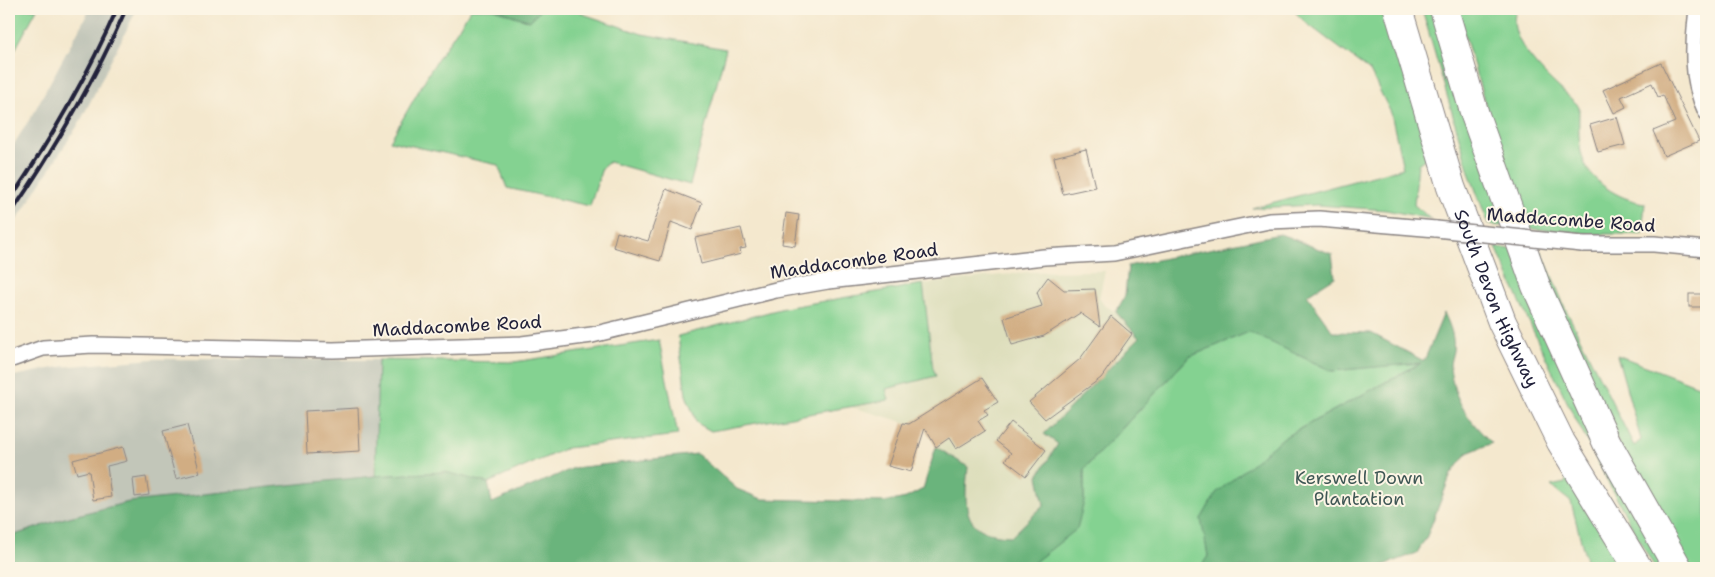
<svg xmlns="http://www.w3.org/2000/svg" width="1715" height="577" viewBox="0 0 1715 577" font-family="'Shantell Sans',sans-serif">
  <style>
    .built { fill: #dddebc }
    .industrial { fill: #c2c6b9 }
    .green { fill: #84d291; stroke: #537a66 }
    .forest { fill: #6bb47b; stroke: #466b5b }
    .building { fill: #d1ad83 }
    .lines { fill: none; stroke-linecap: round; stroke-linejoin: round }
    .street-casing { stroke: #8b8584; stroke-width: 18 }
    .highway-casing { stroke: #8b8584; stroke-width: 30 }
    .street { stroke: #fff; stroke-width: 15 }
    .highway { stroke: #fff; stroke-width: 28 }
    .rail { stroke: #22223b; stroke-width: 4 }
    .street-bridge-casing { stroke: #8b8584; stroke-width: 18; stroke-linecap: butt }
    .street-bridge { stroke: #fff; stroke-width: 15 }
    .labels { text-anchor: middle; dominant-baseline: central; stroke-width: 4; stroke-linejoin: round; paint-order: stroke }
    .street-label { font-size: 18px; fill: #22223b; stroke: #fcf5e5 }
    .park-label { font-size: 18px; fill: #3f5755; stroke: #fcf5e5 }
  </style>
  <rect width="100%" height="100%" fill="#fcf5e5"/>
  <filter id="ink" filterUnits="userSpaceOnUse"><feTurbulence type="fractalNoise" baseFrequency=".02" numOctaves="2"/><feDisplacementMap in="SourceGraphic" scale="10" xChannelSelector="R" yChannelSelector="G"/><feConvolveMatrix kernelMatrix="1 2 1 2 8 2 1 2 1" color-interpolation-filters="sRGB"/></filter>
  <filter id="wash" filterUnits="userSpaceOnUse"><feTurbulence type="fractalNoise" baseFrequency=".0096" numOctaves="4" result="noise"/><feDisplacementMap in="SourceGraphic" scale="20" xChannelSelector="R" yChannelSelector="G"/><feGaussianBlur stdDeviation="1.12" result="paint"/><feColorMatrix in="noise" values="0 0 0 0 0 0 0 0 0 0 0 0 0 0 0 0 0 1.4 0 .05"/><feComposite in="paint" operator="in"/></filter>
  <g filter="url(#wash)">
    <rect width="100%" height="100%" fill="#f4e8ce"/>
    <polygon class="built" points="1105,271 1099,298 1104,305 1116,312 1139,338 1045,434 1058,444 1038,476 1044,505 1012,536 992,535 975,525 966,509 968,467 936,447 925,428 851,407 888,400 886,389 935,376 923,284 1029,272"/>
    <g class="industrial">
      <polygon points="90,9 137,9 80,122 9,232 9,152 34,112"/>
      <polygon points="153,359 378,360 374,476 129,502 65,518 9,537 9,377 60,367"/>
    </g>
    <g class="green">
      <polygon points="9,9 37,9 9,61"/>
      <polygon points="471,9 494,9 529,21 541,9 577,9 583,14 642,34 726,49 690,185 609,162 602,168 590,206 507,188 498,165 390,141 430,71"/>
      <polygon points="1292,9 1403,9 1434,152 1418,164 1414,205 1431,219 1386,210 1317,205 1252,208 1403,168 1391,113 1370,71 1305,22"/>
      <polygon points="1422,9 1434,9 1504,226 1489,225 1470,175"/>
      <path d="M 1457,9 L 1517,9 C 1501,41 1558,86 1579,106 C 1579,124 1577,148 1585,164 C 1594,185 1624,201 1645,203 L 1642,234 L 1595,234 L 1522,228 Z"/>
      <path d="M 1496,247 L 1511,249 L 1668,568 L 1655,568 C 1596,464 1543,357 1496,247 Z"/>
      <polygon points="1530,251 1542,252 1565,308 1634,446 1641,440 1617,355 1706,389 1706,568 1687,568 1632,473"/>
      <polygon points="923,284 933,368 936,376 886,389 889,400 711,431 697,423 686,395 678,336 784,308"/>
      <polygon points="1249,331 1332,371 1422,362 1283,438 1208,552 1207,561 1200,568 988,568 1001,561 1027,567 1084,501 1084,469 1189,357"/>
      <polygon points="659,340 678,435 567,448 488,483 445,472 375,476 378,360 514,362"/>
      <polygon points="1570,468 1633,568 1588,568 1571,502 1551,486 1565,483"/>
    </g>
    <g class="forest">
      <polygon points="494,9 541,9 530,21"/>
      <path d="M 1280,234 L 1332,254 L 1335,277 L 1307,295 L 1333,332 L 1371,333 L 1424,361 L 1444,313 C 1450,325 1455,337 1453,351 C 1452,356 1450,361 1450,366 C 1453,400 1469,421 1492,443 L 1467,453 L 1451,474 L 1427,536 L 1417,553 L 1376,568 L 1200,568 L 1208,556 L 1201,519 L 1216,493 L 1283,438 L 1421,363 L 1332,371 L 1249,332 L 1189,357 L 1084,469 L 1084,501 L 1077,529 L 1027,568 L 1001,562 L 988,568 L 9,568 L 9,537 L 65,518 L 129,502 L 374,476 L 445,472 L 488,483 L 492,503 L 574,468 L 697,454 L 737,489 L 762,499 L 887,502 L 906,498 L 923,489 L 936,447 L 968,467 C 964,507 961,535 1012,536 L 1044,505 L 1038,476 L 1058,444 L 1044,434 L 1139,338 L 1116,312 L 1125,296 L 1128,266 Z"/>
    </g>
    <g id="blocks">
      <g class="building">
        <polygon points="1661,63 1699,141 1664,156 1653,131 1675,122 1663,95 1658,97 1652,83 1621,97 1626,107 1614,113 1603,90"/>
        <polygon points="1617,117 1625,145 1598,152 1590,125"/>
        <polygon points="1086,149 1095,187 1063,194 1054,157"/>
        <polygon points="666,189 702,203 692,230 671,222 660,261 613,247 617,232 648,241"/>
        <polygon points="786,213 799,215 795,246 782,244"/>
        <polygon points="741,228 746,248 740,249 741,254 701,264 695,238"/>
        <polygon points="1048,277 1064,290 1095,289 1100,327 1080,313 1044,336 1012,345 1004,318 1042,306 1037,292"/>
        <rect x="1689" y="294" width="17" height="13"/>
        <polygon points="1111,316 1132,334 1101,378 1045,419 1029,402 1080,359"/>
        <polygon points="982,378 998,402 984,410 988,415 978,421 985,431 956,449 949,438 936,447 925,428 911,472 888,466 903,423 909,424"/>
        <polygon points="358,408 360,451 307,454 305,411"/>
        <polygon points="1011,422 1046,450 1026,476 1005,460 1011,453 996,441"/>
        <polygon points="187,425 200,473 176,479 163,431"/>
        <polygon points="123,447 127,461 107,466 111,497 93,500 89,471 77,474 73,460"/>
        <polygon points="146,477 149,495 135,497 133,479"/>
      </g>
    </g>
  </g>
  <g filter="url(#ink)">
    <use href="#blocks" fill-opacity="0" stroke="#8b8584" stroke-width="1"/>
    <g class="lines">
      <g class="street-casing">
        <g id="street">
          <path d="M 1697,9 C 1693,43 1690,79 1706,112"/>
          <polyline points="1582,244 1654,244 1706,249"/>
          <polyline points="9,360 43,348 93,345 333,350 522,344 592,335 776,290 828,281 1044,257 1114,253 1269,221 1319,219 1436,229"/>
        </g>
      </g>
      <g class="highway-casing">
        <g id="highway">
          <path id="s1" d="M 1398,9 L 1451,187 L 1502,322 L 1561,442 L 1638,568"/>
          <polyline points="1444,9 1475,115 1536,286 1607,443 1678,568"/>
        </g>
      </g>
      <use href="#street" class="street"/>
      <use href="#highway" class="highway"/>
      <g class="rail">
        <path d="M 9,201 C 51,139 87,77 117,9"/>
        <path d="M 9,216 C 54,150 94,82 126,9"/>
      </g>
      <g class="street-bridge-casing">
        <polyline id="street-bridge" points="1436,229 1582,244"/>
      </g>
      <use href="#street-bridge" class="street-bridge"/>
    </g>
  </g>
  <g class="labels">
    <g class="street-label">
      <text transform="translate(1571 220) rotate(4)">Maddacombe Road</text>
      <text transform="translate(854 261) rotate(-8)">Maddacombe Road</text>
      <text stroke="none"><textPath href="#s1" startOffset="306">South Devon Highway</textPath></text>
      <text transform="translate(457 326) rotate(-3)">Maddacombe Road</text>
    </g>
    <g class="park-label">
      <text x="1359" y="478">Kerswell Down<tspan x="1359" dy="21">Plantation</tspan></text>
    </g>
  </g>
  <rect width="1715" height="577" fill="none" stroke="#fcf5e5" stroke-width="30"/>
</svg>
